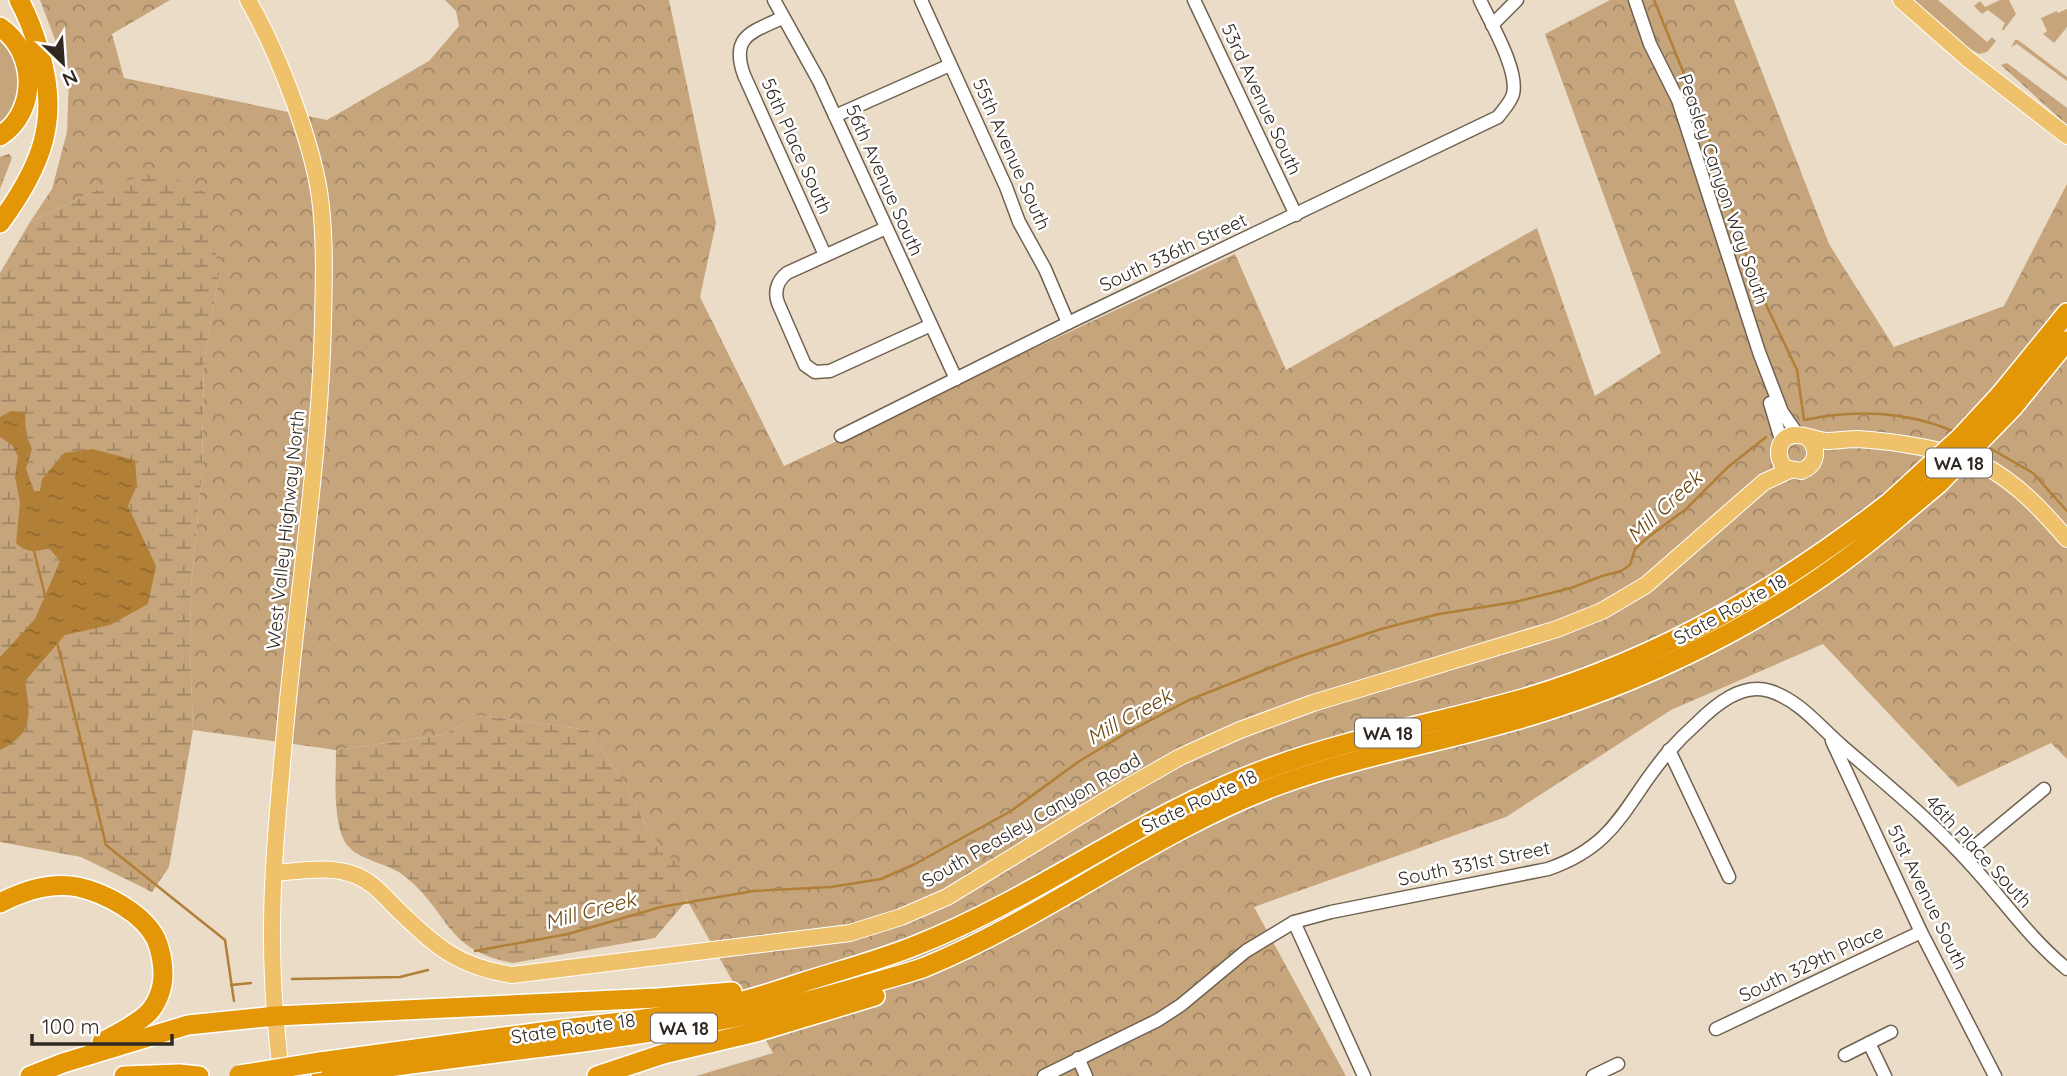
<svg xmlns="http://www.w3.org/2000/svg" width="2067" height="1076" viewBox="0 0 2067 1076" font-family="Quicksand,sans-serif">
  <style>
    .grass { fill: #c6a57d }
    .forest { fill: url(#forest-crowns) }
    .wetland { fill: url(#wetland-marsh) }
    .water { fill: url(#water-ripples) }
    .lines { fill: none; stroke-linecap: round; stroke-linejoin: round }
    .stream { stroke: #b27f37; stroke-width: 2.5 }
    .minor-casing { stroke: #706251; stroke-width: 15 }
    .major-casing { stroke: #fff; stroke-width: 18 }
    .highway-casing { stroke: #fff; stroke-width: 22 }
    .minor { stroke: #fff; stroke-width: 12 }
    .major { stroke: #eec16a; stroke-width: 16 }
    .highway { stroke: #e39706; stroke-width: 19 }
    .highway-bridge-casing { stroke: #fff; stroke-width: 22; stroke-linecap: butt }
    .highway-bridge { stroke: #e39706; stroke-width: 19 }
    .labels { text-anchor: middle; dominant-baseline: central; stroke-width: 5; stroke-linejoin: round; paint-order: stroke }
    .shield { fill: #fff; stroke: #6d6964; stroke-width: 2 }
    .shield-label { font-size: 18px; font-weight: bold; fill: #2f2922 }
    .street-label { font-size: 19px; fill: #2f2922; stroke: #fff }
    .water-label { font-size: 21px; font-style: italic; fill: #6a4710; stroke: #fff }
  </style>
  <defs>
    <pattern id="forest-crowns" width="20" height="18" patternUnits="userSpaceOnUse" patternTransform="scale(1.75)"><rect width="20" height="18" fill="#c6a57d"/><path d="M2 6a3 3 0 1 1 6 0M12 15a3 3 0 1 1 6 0" fill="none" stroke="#a18666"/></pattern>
    <pattern id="wetland-marsh" width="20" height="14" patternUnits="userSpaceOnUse" patternTransform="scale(1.75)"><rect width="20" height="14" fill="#c6a57d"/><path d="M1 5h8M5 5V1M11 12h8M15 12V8" fill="none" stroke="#a18666"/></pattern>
    <pattern id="water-ripples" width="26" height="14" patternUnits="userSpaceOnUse" patternTransform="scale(1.75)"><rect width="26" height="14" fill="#b27f37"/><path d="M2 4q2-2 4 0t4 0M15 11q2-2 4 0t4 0" fill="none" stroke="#91682e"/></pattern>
  </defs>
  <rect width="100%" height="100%" fill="#ebdcc8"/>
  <g class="grass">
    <polygon points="1912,0 1938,0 1987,42 1992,37 1996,41 1987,52 1979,54 1960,43"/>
    <polygon points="2000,0 2009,0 2016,14 2003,31 2002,29 2005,23 1988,10 1982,14 1974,6 1980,1 1985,7"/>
    <polygon points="2067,9 2067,27 2054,43 2043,34 2047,31 2041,18 2057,11 2058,13"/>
    <polygon points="0,36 15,51 22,95 0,127"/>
    <polygon points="2015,40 2018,40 2067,77 2067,81 2017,44 2011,47"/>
  </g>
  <g class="forest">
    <polygon points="40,0 170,0 112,34 124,78 327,120 429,61 459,26 456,11 445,0 669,0 716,223 700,297 784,466 1235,254 1286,370 1537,228 1595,396 1661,353 1545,34 1610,0 1734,0 1829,244 1894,347 2004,306 2067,184 2067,759 2051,743 1958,787 1823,644 1671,710 1506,817 1254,907 1346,1076 696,1076 773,1053 687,900 680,868 650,834 627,787 588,730 479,715 443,735 336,750 193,730 190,646 191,586 202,473 204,362 219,274 107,185 30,222 52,189 67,132 69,76"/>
    <polygon points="2007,63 2067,108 2067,125 2001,65"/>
  </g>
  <g class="wetland">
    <polygon points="9,154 12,158 0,189 0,157"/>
    <polygon points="161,172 206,193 219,274 204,362 202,473 191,586 190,646 193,730 169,867 152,892 81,857 0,842 0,273 30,222 107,185"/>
    <path d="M 479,715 L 588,730 L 627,787 L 650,834 L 681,868 L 687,900 L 655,938 L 513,963 C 443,950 450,911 403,875 C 388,863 360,861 347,845 C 332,825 336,774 336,750 L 443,735 Z"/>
  </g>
  <path class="water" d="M 11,411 L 25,412 L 26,434 L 32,449 L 26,469 L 34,491 L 40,491 L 42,479 L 64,453 L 92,449 L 135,460 L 137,485 L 128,506 L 156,566 L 148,604 L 110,625 L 65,635 L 25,681 C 30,714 35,733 0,750 L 0,657 L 35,619 L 60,561 L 49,548 C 36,552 26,553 16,543 L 20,503 L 15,477 L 18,456 L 12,445 L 0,437 L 0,417 Z"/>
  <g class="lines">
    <g class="stream">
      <path d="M 1654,0 L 1698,108 L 1718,163 L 1753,277 L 1797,370 L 1804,420 C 1853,409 1908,411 1955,432"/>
      <polyline points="1986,446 2033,473 2067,511"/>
      <polyline points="34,551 46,599"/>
      <polyline points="57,642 106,845 225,940 234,1001"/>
      <polyline points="475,951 568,934 661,907 753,891 831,887 881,879 915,864 1011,811 1078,762 1126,733 1189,700 1295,658 1381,629 1439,614 1515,602 1571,588 1602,576 1621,571 1630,565 1635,549 1647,538 1686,509 1728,467 1766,437"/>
      <polyline points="292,979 400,977 428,970"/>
      <polyline points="231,985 251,983"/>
    </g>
    <g class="minor-casing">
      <g id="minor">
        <polyline points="774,0 819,81 956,379"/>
        <polyline points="921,0 1006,187 1019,222 1045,269 1068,323"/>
        <polyline points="1194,0 1296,215"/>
        <polyline points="1635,0 1650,44 1678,100 1759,352 1782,412 1798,435"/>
        <path d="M 782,18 C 752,32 730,36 744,75 L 825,255"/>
        <polyline points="1492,25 1517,0"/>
        <polyline points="835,116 950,65"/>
        <path d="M 886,228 L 787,273 C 777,281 774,292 778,303 L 805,365 L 815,372 L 830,371 L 931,325"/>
        <polyline points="1770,403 1782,443"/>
        <path d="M 841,436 L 1068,323 L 1498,117 C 1503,110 1511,102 1513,94 C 1519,70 1490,22 1480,0"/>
        <polyline points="1832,741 1921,932 1995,1076"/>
        <polyline points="1669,750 1729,877"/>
        <polyline points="1963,856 2044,789"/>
        <polyline points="1294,922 1364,1076"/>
        <polyline points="1716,1029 1921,932"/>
        <polyline points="1869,1043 1885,1076"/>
        <polyline points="1845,1055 1891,1032"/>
        <polyline points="1078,1058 1086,1076"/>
        <path d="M 1044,1076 L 1158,1020 L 1181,1005 L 1246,951 L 1294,922 L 1331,912 L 1548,869 C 1620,844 1625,801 1670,750 C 1678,741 1687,732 1696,724 C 1715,705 1742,682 1770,691 C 1799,700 1820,727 1842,746 C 1887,785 1934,823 1974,868 C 2005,902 2031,940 2067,969"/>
        <polyline points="1593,1076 1618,1064"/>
      </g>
    </g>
    <g class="major-casing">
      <g id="major">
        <path d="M 248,0 C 278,52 315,147 321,206 C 325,244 324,283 323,321 C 320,462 296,602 284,742 C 277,820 269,900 273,978 C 274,1010 278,1043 281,1076"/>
        <polyline points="1901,0 1968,59 2067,136"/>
        <path d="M 1807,437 C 1820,449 1817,465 1801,471 L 1785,468 C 1775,457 1777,437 1794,435 C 1804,434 1816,440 1826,441 C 1836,441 1847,439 1858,439 C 1892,441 1952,450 1983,465 C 2016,482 2043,511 2067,539"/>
        <path d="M 274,873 C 300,871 331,865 355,875 C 373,882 384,896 397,909 C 436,946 456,966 512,975 L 850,933 L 901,917 L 947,897 L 1124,789 L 1180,757 L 1240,730 L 1313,703 L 1557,629 L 1602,611 L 1646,585 L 1764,482 L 1790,470"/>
      </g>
    </g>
    <g class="highway-casing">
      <g id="highway">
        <path d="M 0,27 C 37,52 38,112 0,136"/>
        <path d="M 0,223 C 41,167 61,120 39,50 C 34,33 28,16 19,0"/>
        <polyline points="2000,395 2067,313"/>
        <polyline points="2013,407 2067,341"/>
        <path d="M 0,903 C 23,891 52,882 78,887 C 105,893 143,913 156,939 C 161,951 163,963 163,975 C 163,988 157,1005 147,1014 C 134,1026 117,1034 102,1042"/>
        <path d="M 320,1062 C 401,1051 482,1040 563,1029 C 619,1022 676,1016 731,1004 C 756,998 780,990 804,982 C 842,970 880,960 917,945 C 1038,897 1142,815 1264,770 C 1349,738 1439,723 1526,698 C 1663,657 1777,590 1889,503"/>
        <polyline points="30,1076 63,1063 188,1025 276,1016 658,998 732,992"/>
        <polyline points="124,1076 179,1074 199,1076"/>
        <path d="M 321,1076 C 408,1064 496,1053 583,1042 C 680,1029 774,1013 868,984 C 886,979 906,974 925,967 C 1049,916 1155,830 1281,784 C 1364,754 1452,740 1536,714 C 1668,673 1797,606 1901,515"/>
        <polyline points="597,1076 663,1054 756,1032 875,996"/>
      </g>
    </g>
    <use href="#minor" class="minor"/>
    <use href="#major" class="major"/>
    <use href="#highway" class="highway"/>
    <g class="highway-bridge-casing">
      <g id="highway-bridge">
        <polyline points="1889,503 1961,437 2000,395"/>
        <polyline points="1901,515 1938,484 2013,407"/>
        <polyline points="239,1075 320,1062"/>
      </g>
    </g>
    <use href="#highway-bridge" class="highway-bridge"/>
  </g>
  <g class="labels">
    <g class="shield">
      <rect x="1926" y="448.5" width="66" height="29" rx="5"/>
      <rect x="1355" y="718.5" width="66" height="29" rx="5"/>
      <rect x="651" y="1013.5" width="66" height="29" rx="5"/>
    </g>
    <g class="shield-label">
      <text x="1959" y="463">WA 18</text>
      <text x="1388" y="733">WA 18</text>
      <text x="684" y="1028">WA 18</text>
    </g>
    <g class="street-label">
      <text transform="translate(1262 99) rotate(65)">53rd Avenue South</text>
      <text transform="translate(797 146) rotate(66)">56th Place South</text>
      <text transform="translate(1012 154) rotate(66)">55th Avenue South</text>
      <text transform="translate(885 180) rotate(66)">56th Avenue South</text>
      <text transform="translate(1724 189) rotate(71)">Peasley Canyon Way South</text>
      <text transform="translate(1173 252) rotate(-25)">South 336th Street</text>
      <text transform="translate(285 530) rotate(-84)">West Valley Highway North</text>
      <text transform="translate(1730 609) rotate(-29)">State Route 18</text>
      <text transform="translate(1199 801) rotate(-25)">State Route 18</text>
      <text transform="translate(1031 820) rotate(-30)">South Peasley Canyon Road</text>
      <text transform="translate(1979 851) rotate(47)">46th Place South</text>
      <text transform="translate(1474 863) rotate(-12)">South 331st Street</text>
      <text transform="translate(1928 897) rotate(64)">51st Avenue South</text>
      <text transform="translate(1811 963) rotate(-25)">South 329th Place</text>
      <text transform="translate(573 1028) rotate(-8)">State Route 18</text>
    </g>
    <g class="water-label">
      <text transform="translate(1664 506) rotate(-43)">Mill Creek</text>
      <text transform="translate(1129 716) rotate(-29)">Mill Creek</text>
      <text transform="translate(590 910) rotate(-15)">Mill Creek</text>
    </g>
  </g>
  <g transform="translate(63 63) rotate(155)" stroke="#ffffff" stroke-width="5" paint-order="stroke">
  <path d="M0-5L12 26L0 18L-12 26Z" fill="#2f2922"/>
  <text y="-10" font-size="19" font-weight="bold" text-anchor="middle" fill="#2f2922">N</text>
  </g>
  <path d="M32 1034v10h140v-10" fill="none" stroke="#2f2922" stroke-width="3.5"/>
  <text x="42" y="1034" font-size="21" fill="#2f2922" stroke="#ffffff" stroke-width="5" paint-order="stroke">100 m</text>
</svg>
